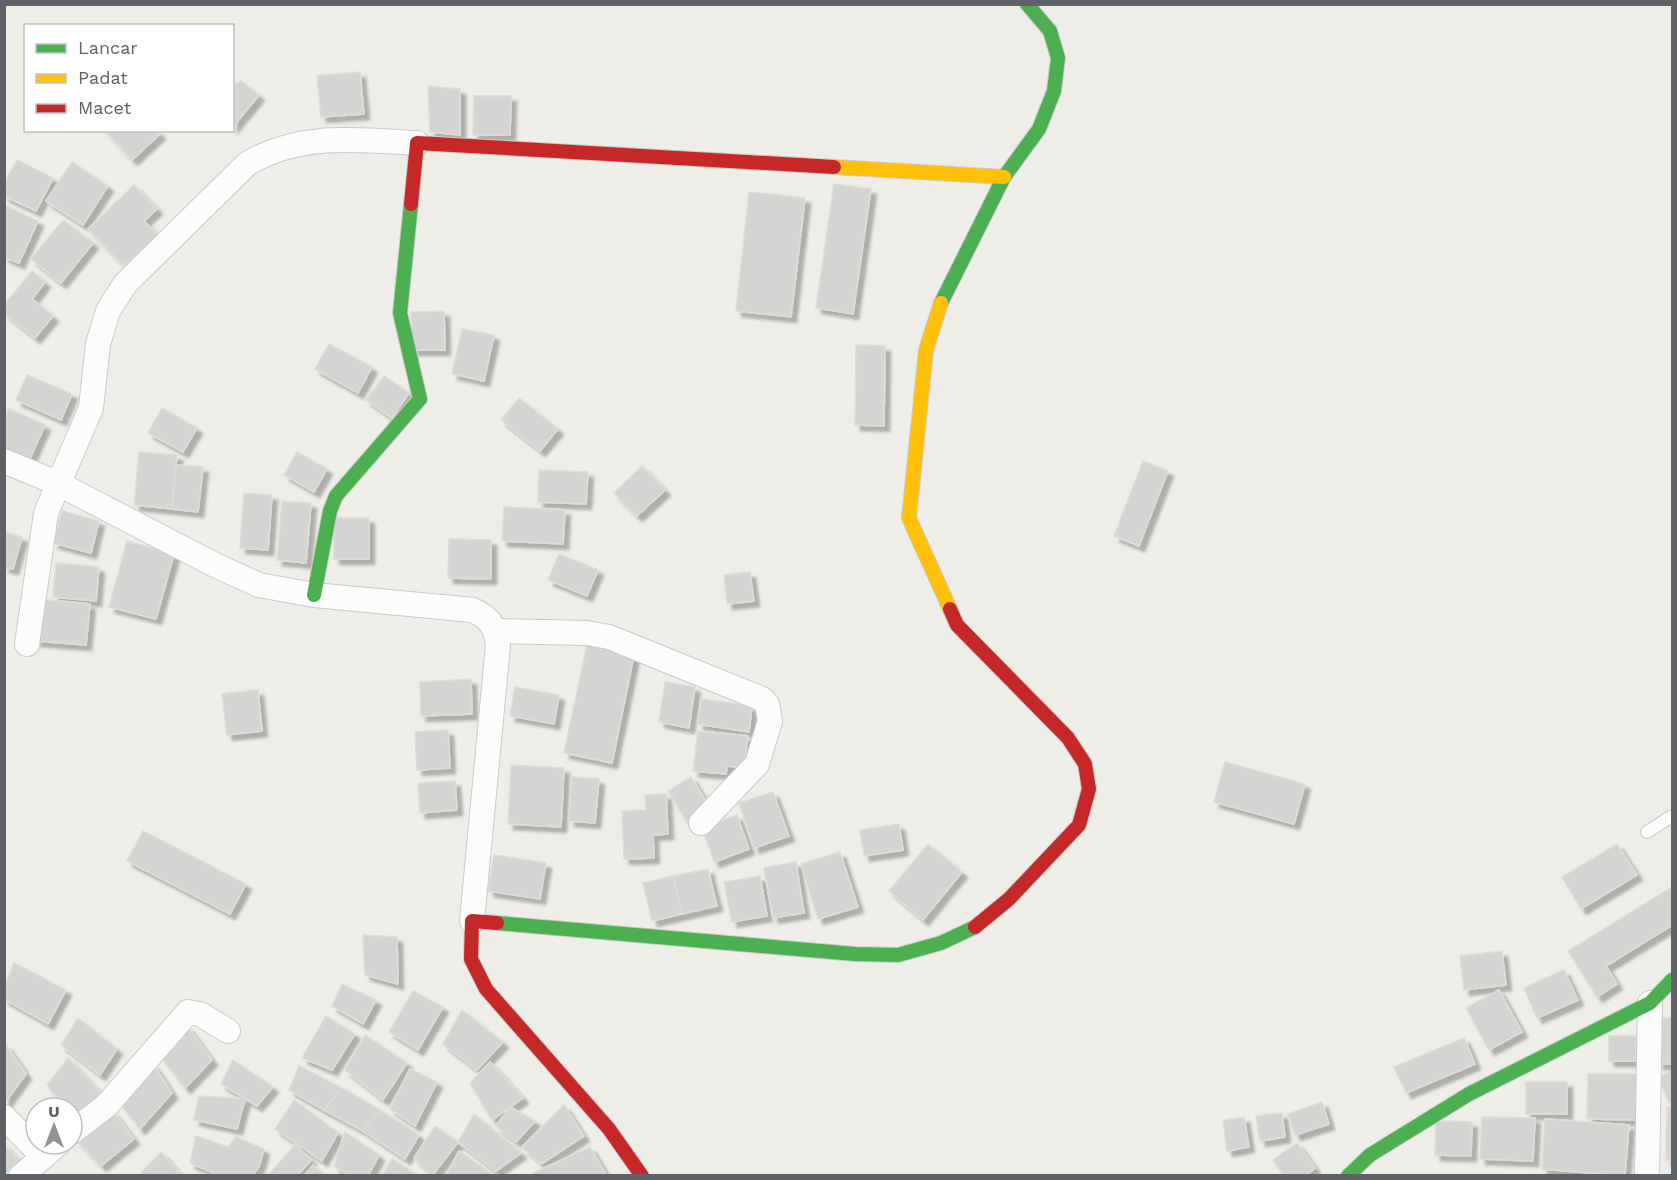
<svg xmlns="http://www.w3.org/2000/svg" width="1677" height="1180" viewBox="0 0 1677 1180" font-family="'Work Sans',sans-serif">
  <style>
    .building { fill: #d5d4d2; stroke: #dedcd8; stroke-width: 1.5; filter: url(#shadow) }
    .lines { fill: none; stroke-linecap: round; stroke-linejoin: round }
    .lane-casing { stroke: #cacac9; stroke-width: 14 }
    .street-casing { stroke: #cacac9; stroke-width: 26 }
    .fast-casing { stroke: #cbcbca; stroke-width: 16 }
    .slow-casing { stroke: #cbcbca; stroke-width: 16 }
    .jam-casing { stroke: #cbcbca; stroke-width: 16 }
    .lane { stroke: #fcfcfc; stroke-width: 12 }
    .street { stroke: #fcfcfc; stroke-width: 24 }
    .fast { stroke: #4caf50; stroke-width: 14 }
    .slow { stroke: #ffc107; stroke-width: 14 }
    .jam { stroke: #c62828; stroke-width: 14 }
  </style>
  <defs>
    <filter id="shadow"><feDropShadow dx="5.5" dy="5.5" stdDeviation="1.5" flood-color="#0004"/></filter>
  </defs>
  <rect width="100%" height="100%" fill="#eeede8"/>
  <g class="building">
    <polygon points="360,72 364,114 321,117 317,76"/>
    <polygon points="241,81 259,95 232,128 232,87"/>
    <polygon points="428,86 460,89 460,135 430,132"/>
    <polygon points="474,96 511,96 510,135 473,135"/>
    <polygon points="104,130 157,130 160,134 132,160"/>
    <polygon points="17,160 53,178 36,211 4,196 4,184"/>
    <polygon points="72,162 108,186 83,225 46,201"/>
    <polygon points="834,184 871,189 853,314 816,308"/>
    <polygon points="134,185 157,209 144,221 157,235 124,266 88,229"/>
    <polygon points="749,192 805,198 791,317 736,311"/>
    <polygon points="4,205 38,221 19,263 4,257"/>
    <polygon points="63,220 93,243 61,283 31,259"/>
    <polygon points="32,271 45,282 32,299 53,316 35,338 4,313 4,305"/>
    <polygon points="444,311 445,350 412,350 411,312"/>
    <polygon points="462,329 494,335 484,381 452,374"/>
    <polygon points="329,344 372,367 358,393 315,369"/>
    <polygon points="856,345 885,346 884,426 855,425"/>
    <polygon points="27,375 72,394 61,420 16,400"/>
    <polygon points="384,376 409,393 392,418 366,400"/>
    <polygon points="519,398 558,429 540,451 501,420"/>
    <polygon points="162,408 197,428 183,452 148,433"/>
    <polygon points="9,409 45,425 28,463 4,453 4,419"/>
    <polygon points="139,452 177,455 172,509 134,505"/>
    <polygon points="297,452 327,469 314,492 284,475"/>
    <polygon points="1143,461 1168,471 1139,546 1114,536"/>
    <polygon points="176,465 203,467 198,512 172,509"/>
    <polygon points="642,466 665,490 637,516 614,493"/>
    <polygon points="539,470 588,472 586,504 538,502"/>
    <polygon points="244,493 272,495 268,550 240,548"/>
    <polygon points="282,501 311,503 306,563 277,560"/>
    <polygon points="504,507 565,510 563,544 502,541"/>
    <polygon points="62,511 99,521 91,553 53,543"/>
    <rect x="334" y="518" width="35" height="41"/>
    <polygon points="4,532 22,537 13,569 4,567"/>
    <polygon points="449,539 491,540 491,579 448,578"/>
    <polygon points="127,541 174,554 156,619 109,607"/>
    <polygon points="559,554 598,570 587,596 548,580"/>
    <polygon points="56,563 99,567 96,601 53,597"/>
    <polygon points="750,572 754,601 727,604 724,575"/>
    <polygon points="38,599 90,604 86,645 35,641"/>
    <polygon points="587,645 634,655 612,763 564,753"/>
    <polygon points="471,679 472,714 421,716 420,682"/>
    <polygon points="665,682 695,687 689,728 659,722"/>
    <polygon points="515,687 559,695 554,724 510,716"/>
    <polygon points="258,690 262,731 227,735 222,694"/>
    <polygon points="701,699 752,706 749,732 698,724"/>
    <polygon points="448,730 450,768 417,770 415,732"/>
    <polygon points="698,731 748,736 744,768 727,766 726,774 693,771"/>
    <polygon points="1225,762 1305,784 1294,824 1214,802"/>
    <polygon points="511,765 564,768 561,827 508,824"/>
    <polygon points="572,777 599,779 595,823 569,821"/>
    <polygon points="691,777 710,808 687,822 668,791"/>
    <polygon points="455,781 457,810 420,813 418,783"/>
    <polygon points="773,792 789,836 754,848 739,803"/>
    <polygon points="666,794 668,834 653,835 654,858 624,859 622,811 646,810 645,795"/>
    <polygon points="737,815 749,849 714,862 702,828"/>
    <polygon points="899,824 903,850 864,856 860,830"/>
    <polygon points="143,831 246,884 230,914 127,861"/>
    <polygon points="928,844 962,872 923,920 889,891"/>
    <polygon points="1617,844 1637,875 1581,909 1562,877"/>
    <polygon points="840,852 858,907 818,919 801,864"/>
    <polygon points="494,855 546,863 540,899 488,891"/>
    <polygon points="796,862 804,913 773,918 764,868"/>
    <polygon points="708,869 717,906 682,914 673,876"/>
    <polygon points="673,876 682,914 652,921 643,883"/>
    <polygon points="760,876 767,916 732,922 724,882"/>
    <polygon points="1672,887 1672,925 1606,966 1617,984 1597,997 1568,951"/>
    <polygon points="363,935 397,937 398,984 365,975"/>
    <polygon points="1502,951 1506,985 1464,990 1460,956"/>
    <polygon points="14,963 66,990 48,1024 4,999 4,988"/>
    <polygon points="1564,970 1578,1000 1537,1018 1524,988"/>
    <polygon points="342,984 376,1000 363,1024 332,1006"/>
    <polygon points="1499,990 1522,1032 1489,1050 1466,1008"/>
    <polygon points="413,991 443,1007 418,1050 389,1032"/>
    <polygon points="462,1010 503,1042 477,1070 443,1044"/>
    <polygon points="326,1016 355,1034 332,1070 302,1058"/>
    <polygon points="78,1018 117,1049 100,1075 61,1045"/>
    <polygon points="1657,1018 1672,1018 1672,1064 1658,1064"/>
    <polygon points="187,1026 212,1060 185,1088 160,1056"/>
    <polygon points="365,1035 407,1063 383,1100 345,1070"/>
    <rect x="1609" y="1036" width="27" height="25"/>
    <polygon points="1464,1038 1475,1064 1406,1093 1394,1067"/>
    <polygon points="6,1045 26,1074 4,1104 4,1046"/>
    <polygon points="68,1058 101,1094 72,1118 72,1108 65,1108 47,1085"/>
    <polygon points="233,1060 273,1087 257,1106 221,1084"/>
    <polygon points="490,1062 523,1098 492,1120 470,1083"/>
    <polygon points="153,1064 172,1093 140,1129 122,1106"/>
    <polygon points="299,1066 342,1088 324,1110 289,1090"/>
    <polygon points="410,1069 437,1082 415,1126 390,1109"/>
    <polygon points="1672,1071 1672,1101 1669,1103 1658,1077"/>
    <polygon points="1588,1074 1640,1074 1639,1120 1587,1119"/>
    <rect x="1526" y="1082" width="41" height="32"/>
    <polygon points="342,1088 380,1110 363,1131 324,1110"/>
    <polygon points="199,1096 245,1099 237,1129 194,1120"/>
    <polygon points="294,1100 338,1133 322,1161 275,1129"/>
    <polygon points="1322,1102 1329,1124 1295,1135 1288,1114"/>
    <polygon points="564,1105 584,1136 541,1164 522,1147"/>
    <polygon points="510,1107 535,1121 516,1142 496,1126"/>
    <polygon points="1667,1107 1672,1107 1672,1160 1666,1160"/>
    <polygon points="380,1110 419,1135 405,1159 363,1131"/>
    <polygon points="112,1111 134,1139 101,1166 76,1140"/>
    <polygon points="1282,1113 1285,1137 1260,1141 1256,1116"/>
    <polygon points="474,1114 521,1153 496,1171 458,1142"/>
    <polygon points="1244,1117 1249,1147 1227,1151 1223,1120"/>
    <polygon points="1482,1117 1535,1118 1533,1161 1480,1159"/>
    <polygon points="1545,1119 1629,1125 1625,1176 1542,1169"/>
    <polygon points="1436,1121 1472,1122 1471,1156 1435,1155"/>
    <polygon points="435,1126 458,1142 433,1175 414,1158"/>
    <polygon points="345,1132 379,1155 368,1176 350,1176 334,1166"/>
    <polygon points="196,1136 228,1147 236,1137 264,1149 259,1167 252,1176 220,1176 190,1163"/>
    <polygon points="1297,1143 1315,1168 1305,1176 1284,1176 1273,1160"/>
    <polygon points="4,1145 17,1160 5,1176 4,1176"/>
    <polygon points="295,1145 311,1160 297,1176 268,1175"/>
    <polygon points="590,1147 607,1176 535,1176 533,1173"/>
    <polygon points="459,1151 490,1173 488,1176 446,1176"/>
    <polygon points="161,1152 182,1176 138,1176"/>
    <polygon points="392,1159 419,1176 382,1176"/>
    <polygon points="313,1165 326,1176 304,1176"/>
  </g>
  <g class="lines">
    <g class="lane-casing">
      <polyline id="lane" points="1647,832 1672,816"/>
    </g>
    <g class="street-casing">
      <g id="street">
        <path d="M 4,461 L 57,483 L 215,565 L 259,585 L 314,595 L 473,610 C 489,618 496,626 498,645 L 472,921"/>
        <polyline points="496,631 587,633 609,637 762,699 767,704 770,721 757,764 701,823"/>
        <path d="M 27,644 L 46,513 L 91,408 L 98,344 L 108,311 L 125,284 L 247,164 C 299,132 358,140 417,143"/>
        <polyline points="4,1117 42,1155"/>
        <polyline points="72,1132 106,1106 188,1012 200,1014 228,1031"/>
        <polyline points="21,1176 58,1144"/>
        <polyline points="1647,1176 1650,1003"/>
      </g>
    </g>
    <g class="fast-casing">
      <g id="fast">
        <polyline points="941,303 1004,177 1039,129 1054,91 1058,58 1050,31 1027,4"/>
        <polyline points="314,595 330,511 336,496 420,399 400,313 411,204"/>
        <polyline points="497,923 855,954 898,955 941,943 975,927"/>
        <polyline points="1348,1176 1370,1155 1469,1094 1650,1003 1672,980"/>
      </g>
    </g>
    <g class="slow-casing">
      <g id="slow">
        <polyline points="834,167 1004,177"/>
        <polyline points="941,303 926,350 909,518 950,609"/>
      </g>
    </g>
    <g class="jam-casing">
      <g id="jam">
        <polyline points="411,204 417,143 834,167"/>
        <polyline points="950,609 957,625 1068,738 1085,764 1089,789 1079,825 1009,899 975,927"/>
        <polyline points="497,923 472,921 471,959 486,989 609,1129 642,1176"/>
      </g>
    </g>
    <use href="#lane" class="lane"/>
    <use href="#street" class="street"/>
    <use href="#fast" class="fast"/>
    <use href="#slow" class="slow"/>
    <use href="#jam" class="jam"/>
  </g>
  <rect width="1677" height="1180" fill="none" stroke="#5e6267" stroke-width="12"/>
  <rect x="24" y="24" width="210" height="108" fill="#ffffff" stroke="#bfc0c2" stroke-width="1.5"/>
  <rect x="36" y="44" width="30" height="9" fill="#4caf50" stroke="#bfc0c2" stroke-width="1.5"/>
  <text x="78" y="54" font-size="18" fill="#5e6267">Lancar</text>
  <rect x="36" y="74" width="30" height="9" fill="#ffc107" stroke="#bfc0c2" stroke-width="1.5"/>
  <text x="78" y="84" font-size="18" fill="#5e6267">Padat</text>
  <rect x="36" y="104" width="30" height="9" fill="#c62828" stroke="#bfc0c2" stroke-width="1.5"/>
  <text x="78" y="114" font-size="18" fill="#5e6267">Macet</text>
  <g transform="translate(54 1126)"><circle r="28" fill="#ffffff" stroke="#bfc0c2" stroke-width="1.5"/>
  <path d="M0-4.5L10 22L0 15L-10 22Z" fill="#909394"/>
  <text y="-9" font-size="16" font-weight="bold" text-anchor="middle" fill="#5e6267">U</text>
  </g>
</svg>
